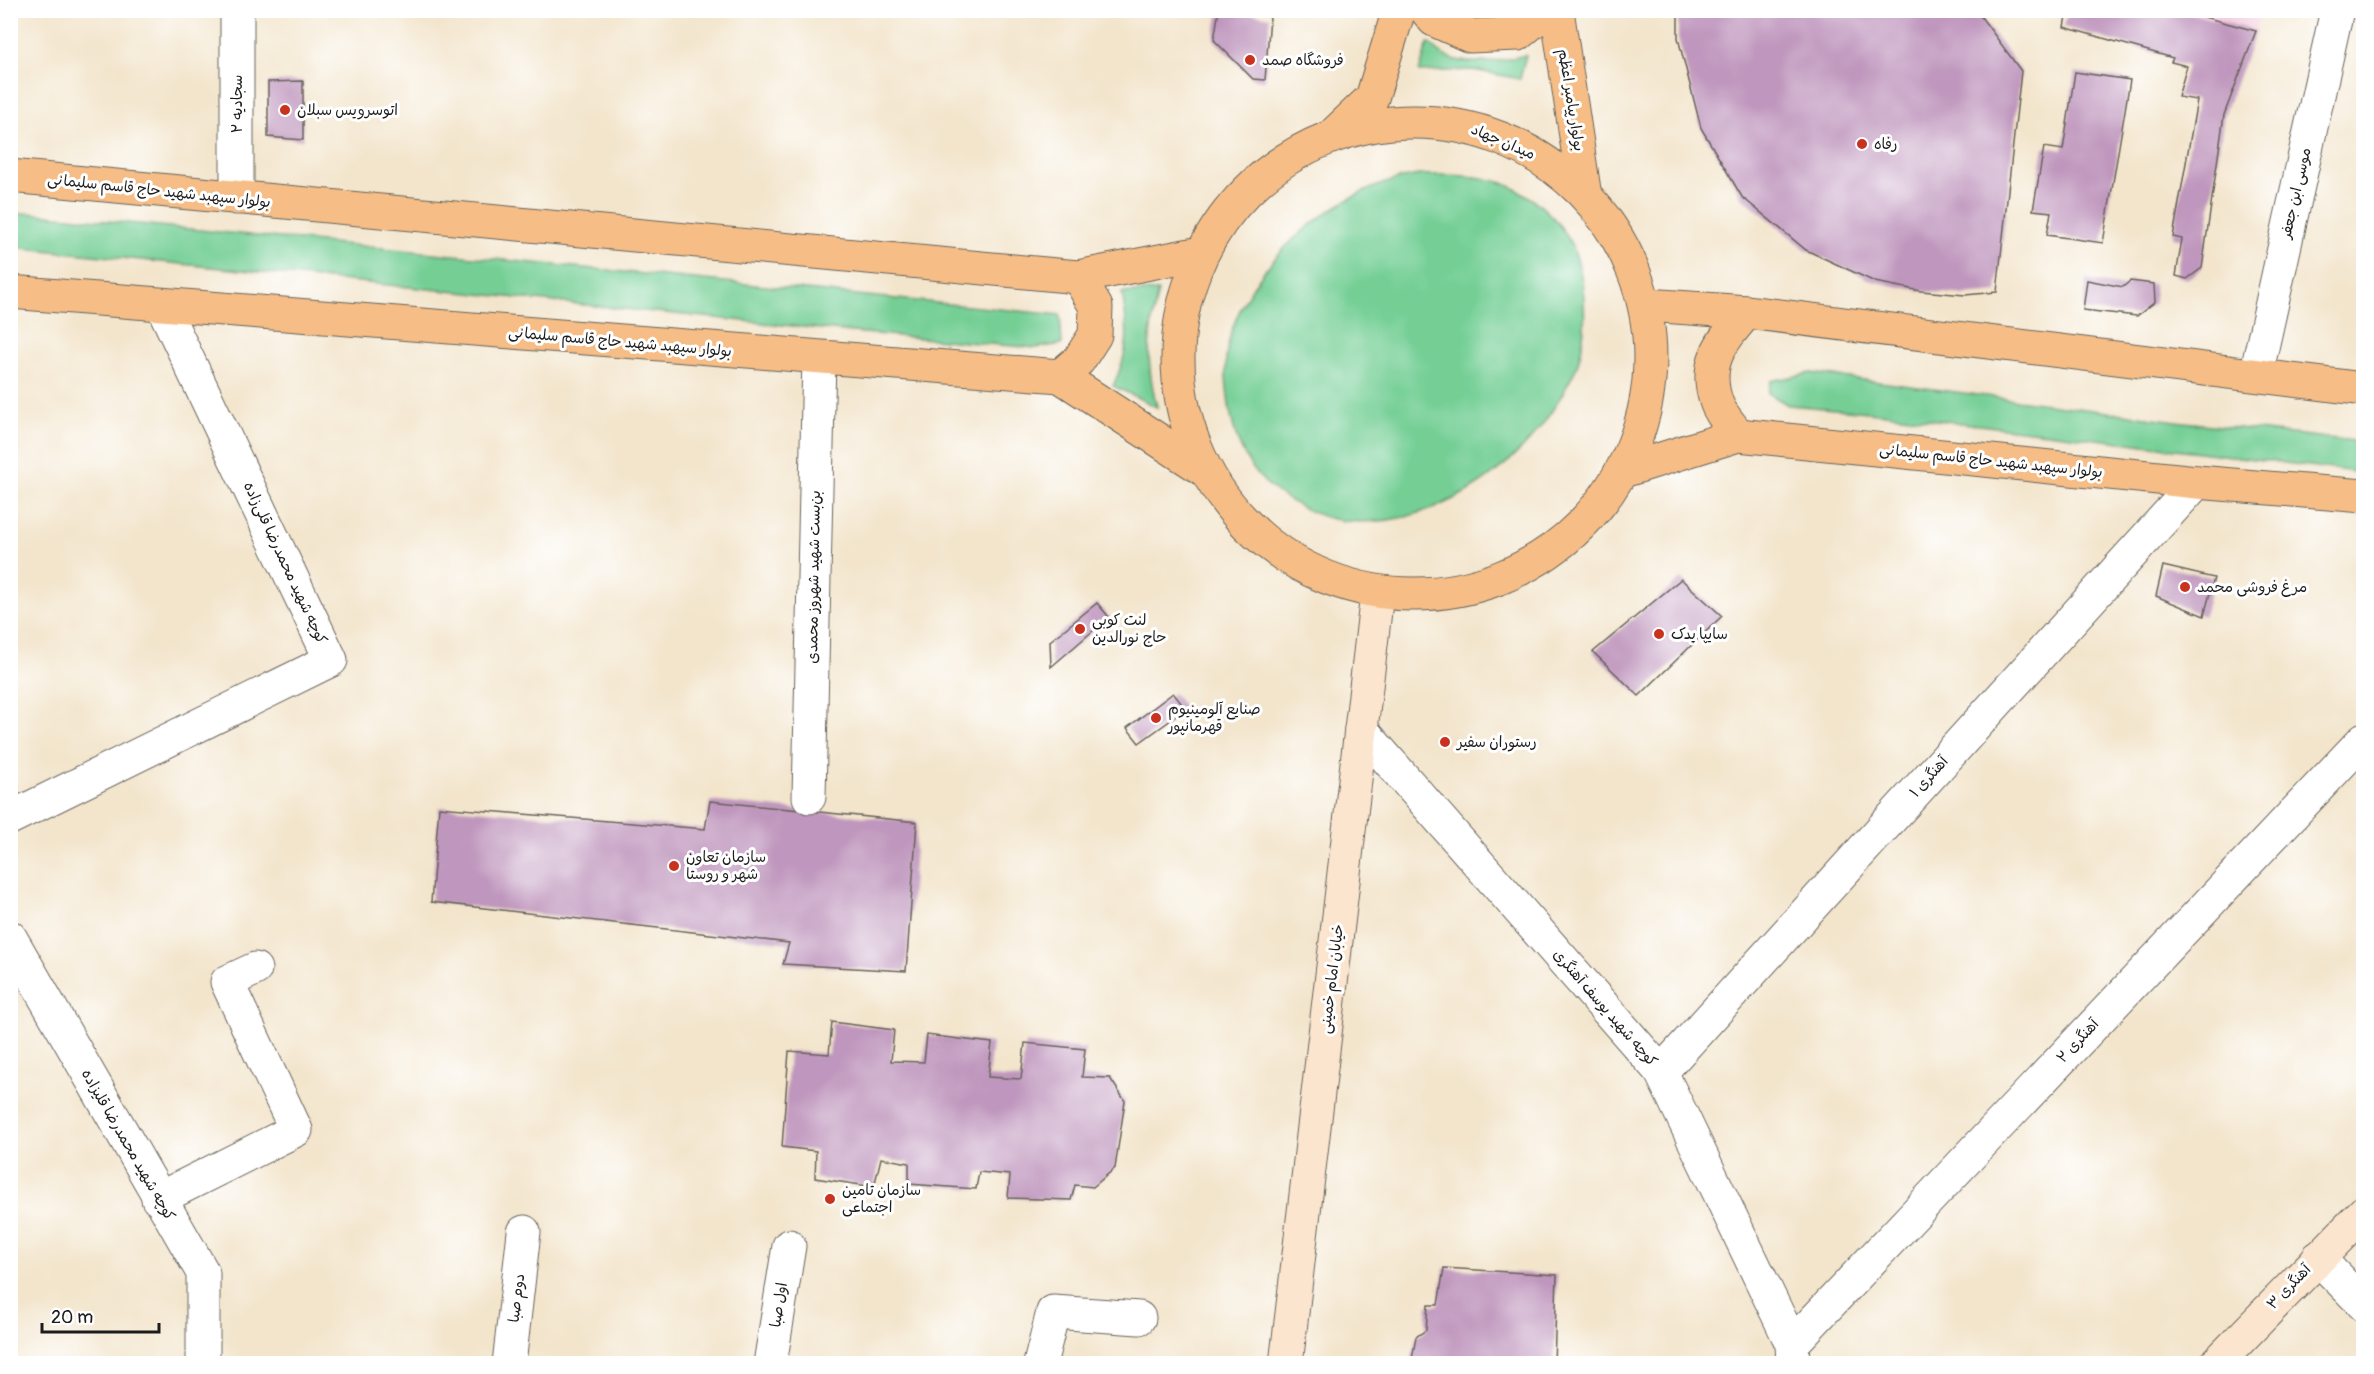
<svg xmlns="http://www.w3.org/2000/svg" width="2374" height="1374" viewBox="0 0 2374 1374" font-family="Pangolin,'Playpen Sans Arabic',sans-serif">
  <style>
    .built { fill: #f4cfde }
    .green { fill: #75cf95; stroke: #487658; stroke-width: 1.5 }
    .building { fill: #bf96bd }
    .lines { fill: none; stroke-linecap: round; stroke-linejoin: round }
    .street-casing { stroke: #67625a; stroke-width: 35 }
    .secondary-casing { stroke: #67625a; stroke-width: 35 }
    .primary-casing { stroke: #67625a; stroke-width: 35 }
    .street { stroke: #fff; stroke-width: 33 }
    .secondary { stroke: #fbe5cf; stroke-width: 33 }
    .primary { stroke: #f6be86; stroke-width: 33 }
    .poi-dot { fill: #c8321e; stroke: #fff; stroke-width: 2 }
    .labels { text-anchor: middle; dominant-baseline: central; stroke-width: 6; stroke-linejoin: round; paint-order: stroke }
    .poi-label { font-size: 15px; fill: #1c1c1c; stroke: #fff; text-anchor: start }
    .street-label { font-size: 15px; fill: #1c1c1c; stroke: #fff }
  </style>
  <rect width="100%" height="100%" fill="#fff"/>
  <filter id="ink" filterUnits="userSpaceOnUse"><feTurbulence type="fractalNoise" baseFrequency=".0167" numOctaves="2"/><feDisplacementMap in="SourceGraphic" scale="12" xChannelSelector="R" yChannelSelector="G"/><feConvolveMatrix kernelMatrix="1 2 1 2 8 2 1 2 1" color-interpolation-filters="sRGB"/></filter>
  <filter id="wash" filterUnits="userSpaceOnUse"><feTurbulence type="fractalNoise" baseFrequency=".008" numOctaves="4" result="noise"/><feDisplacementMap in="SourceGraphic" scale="24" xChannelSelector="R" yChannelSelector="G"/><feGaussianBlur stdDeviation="1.35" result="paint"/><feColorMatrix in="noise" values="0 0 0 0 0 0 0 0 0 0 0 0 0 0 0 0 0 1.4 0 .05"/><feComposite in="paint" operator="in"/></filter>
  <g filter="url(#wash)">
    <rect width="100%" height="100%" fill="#f3e5cc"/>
    <polygon class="built" points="2178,11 2261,11 2256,31"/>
    <g class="green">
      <path d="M 1428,43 C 1434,47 1440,54 1447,57 C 1472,67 1501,61 1526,55 L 1520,79 L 1473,70 L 1419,72 Z"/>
      <path d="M 1446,175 C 1470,176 1494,177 1516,189 C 1533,198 1551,213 1562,229 C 1587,261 1589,325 1578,363 C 1574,375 1566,387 1560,398 C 1518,472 1432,529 1345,521 C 1321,519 1294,505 1274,490 C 1246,469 1234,439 1229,405 C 1227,391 1225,375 1226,360 C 1233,275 1332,189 1413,176 C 1423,174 1435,175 1446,175 Z"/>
      <polygon points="27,213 1060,315 1062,344 1036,348 852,332 13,247 11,244 11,215"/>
      <path d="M 1158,291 C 1148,336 1145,362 1157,407 L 1113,386 C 1130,350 1129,331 1122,293 Z"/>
      <polygon points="1811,373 2184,422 2363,442 2363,473 2097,439 1869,412 1788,405 1768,393 1771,381"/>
    </g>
    <g id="blocks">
      <g class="building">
        <polygon points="1219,10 1233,10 1270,17 1265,80 1253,79 1214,40"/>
        <polygon points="1678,10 1976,10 2021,71 1997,292 1965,295 1921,291 1875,282 1806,250 1742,197 1701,128 1678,38"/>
        <polygon points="2067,10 2178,10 2256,31 2224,115 2202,268 2187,279 2176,276 2182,239 2173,237 2197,100 2178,97 2187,66 2171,62 2173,58 2064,27"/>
        <polygon points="2075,72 2130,80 2103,243 2047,235 2051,212 2033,210 2044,147 2063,150"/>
        <polygon points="303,81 303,140 268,137 268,82"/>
        <polygon points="2087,280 2123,287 2130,281 2154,284 2155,302 2137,316 2083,310"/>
        <polygon points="2163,566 2214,578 2204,616 2156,596"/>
        <polygon points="1681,579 1722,616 1639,696 1593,652"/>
        <polygon points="1097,603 1109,617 1051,667 1050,641"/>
        <polygon points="1173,693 1186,709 1139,743 1127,728"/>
        <polygon points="710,801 917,822 906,971 783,964 789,943 431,902 439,807 705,829"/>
        <polygon points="832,1022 894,1030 891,1061 924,1062 927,1035 992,1043 988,1077 1021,1079 1025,1043 1085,1049 1082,1077 1110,1078 1125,1101 1115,1168 1093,1187 1075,1185 1071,1200 1008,1198 1010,1175 979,1172 976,1189 909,1184 909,1163 881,1158 874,1187 815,1178 816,1151 782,1147 789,1051 829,1054"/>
        <polygon points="1444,1268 1557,1275 1554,1364 1411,1364 1416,1337 1426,1330 1428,1305 1438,1305"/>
      </g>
    </g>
  </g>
  <g filter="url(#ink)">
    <use href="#blocks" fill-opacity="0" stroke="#67625a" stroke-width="1.5"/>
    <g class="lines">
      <g class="street-casing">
        <g id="street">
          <polyline points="237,198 237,10"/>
          <polyline points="2256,375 2337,10"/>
          <polyline points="1361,729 1661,1072 1792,1344 1793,1364"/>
          <polyline points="809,797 819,358"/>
          <polyline points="10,818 331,660 162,305"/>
          <polyline points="10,937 203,1273 203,1364"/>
          <polyline points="1661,1072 2197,482"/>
          <polyline points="158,1199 296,1130 227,982 255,969"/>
          <polyline points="2318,1258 2364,1305"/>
          <polyline points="1792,1344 2364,739"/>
          <polyline points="509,1364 524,1232"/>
          <polyline points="770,1364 789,1246"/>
          <polyline points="1040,1364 1053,1312 1139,1318"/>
        </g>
      </g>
      <g class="secondary-casing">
        <g id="secondary">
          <polyline points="1286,1364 1377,594"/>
          <polyline points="2216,1364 2364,1212"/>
        </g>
      </g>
      <g class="primary-casing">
        <g id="primary">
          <polyline points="1426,10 1434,20 1470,36 1518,34 1547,10"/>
          <polyline points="1557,10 1584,190"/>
          <circle cx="1414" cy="358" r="236"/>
          <polyline points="1334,134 1372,98 1399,10"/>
          <polyline points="10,176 1078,277 1201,253"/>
          <polyline points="10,292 1060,376 1203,469"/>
          <polyline points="1647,305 1747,312 2364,389"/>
          <polyline points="1060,376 1079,360 1095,335 1096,307 1078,277"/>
          <path d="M 1738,435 C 1732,426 1721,415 1717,404 C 1702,363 1722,341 1747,312"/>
          <polyline points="1623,471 1738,435 2197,482 2364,496"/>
        </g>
      </g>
      <use href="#street" class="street"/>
      <use href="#secondary" class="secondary"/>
      <use href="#primary" class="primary"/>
    </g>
  </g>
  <g class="poi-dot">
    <circle cx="1250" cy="60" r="6"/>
    <circle cx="285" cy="110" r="6"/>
    <circle cx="1862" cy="144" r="6"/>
    <circle cx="2185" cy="587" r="6"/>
    <circle cx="1080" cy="629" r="6"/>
    <circle cx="1659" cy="634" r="6"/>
    <circle cx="1156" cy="718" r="6"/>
    <circle cx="1445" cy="742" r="6"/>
    <circle cx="674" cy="866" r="6"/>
    <circle cx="830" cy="1199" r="6"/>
  </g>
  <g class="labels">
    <g class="poi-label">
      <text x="1262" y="60">فروشگاه صمد</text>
      <text x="297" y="110">اتوسرویس سبلان</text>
      <text x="1874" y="144">رفاه</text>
      <text x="2197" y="587">مرغ فروشی محمد</text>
      <text x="1092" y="620">لنت کوبی<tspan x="1092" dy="17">حاج نورالدین</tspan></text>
      <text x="1671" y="634">سایپا یدک</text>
      <text x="1168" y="709">صنایع آلومینیوم<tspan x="1168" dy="17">قهرمانپور</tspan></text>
      <text x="1457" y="742">رستوران سفیر</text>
      <text x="686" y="857">سازمان تعاون<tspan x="686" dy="17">شهر و روستا</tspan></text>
      <text x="842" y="1190">سازمان تامین<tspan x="842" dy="17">اجتماعی</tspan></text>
    </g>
    <g class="street-label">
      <text transform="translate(1571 100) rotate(81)">بولوار پیامبر اعظم</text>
      <text transform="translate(237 104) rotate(-90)">سجادیه ۲</text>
      <text transform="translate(1503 142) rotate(23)">میدان جهاد</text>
      <text transform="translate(159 191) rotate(6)">بولوار سپهبد شهید حاج قاسم سلیمانی</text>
      <text transform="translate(2296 193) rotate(-77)">موسی ابن جعفر</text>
      <text transform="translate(620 342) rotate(5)">بولوار سپهبد شهید حاج قاسم سلیمانی</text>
      <text transform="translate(1991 461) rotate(6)">بولوار سپهبد شهید حاج قاسم سلیمانی</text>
      <text transform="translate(285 563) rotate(65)">کوچه شهید محمدرضا قلی‌زاده</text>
      <text transform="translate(814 577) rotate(-89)">بن‌بست شهید شهروز محمدی</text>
      <text transform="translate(1929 777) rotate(-48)">آهنگری ۱</text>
      <text transform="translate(1332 979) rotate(-83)">خیابان امام خمینی</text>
      <text transform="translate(1605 1008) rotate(49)">کوچه شهید یوسف آهنگری</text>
      <text transform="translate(2078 1041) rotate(-47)">آهنگری ۲</text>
      <text transform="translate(128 1145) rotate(60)">کوچه شهید محمدرضا قلیزاده</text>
      <text transform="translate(2289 1287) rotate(-46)">آهنگری ۳</text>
      <text transform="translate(517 1298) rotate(-83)">دوم صبا</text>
      <text transform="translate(779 1305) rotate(-81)">اول صبا</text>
    </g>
  </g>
  <rect width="2374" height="1374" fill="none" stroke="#fff" stroke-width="36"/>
  <path d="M42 1323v9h117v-9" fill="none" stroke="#1c1c1c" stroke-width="3"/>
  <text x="51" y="1323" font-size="18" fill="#1c1c1c" stroke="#ffffff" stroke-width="4.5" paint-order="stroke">20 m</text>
</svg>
